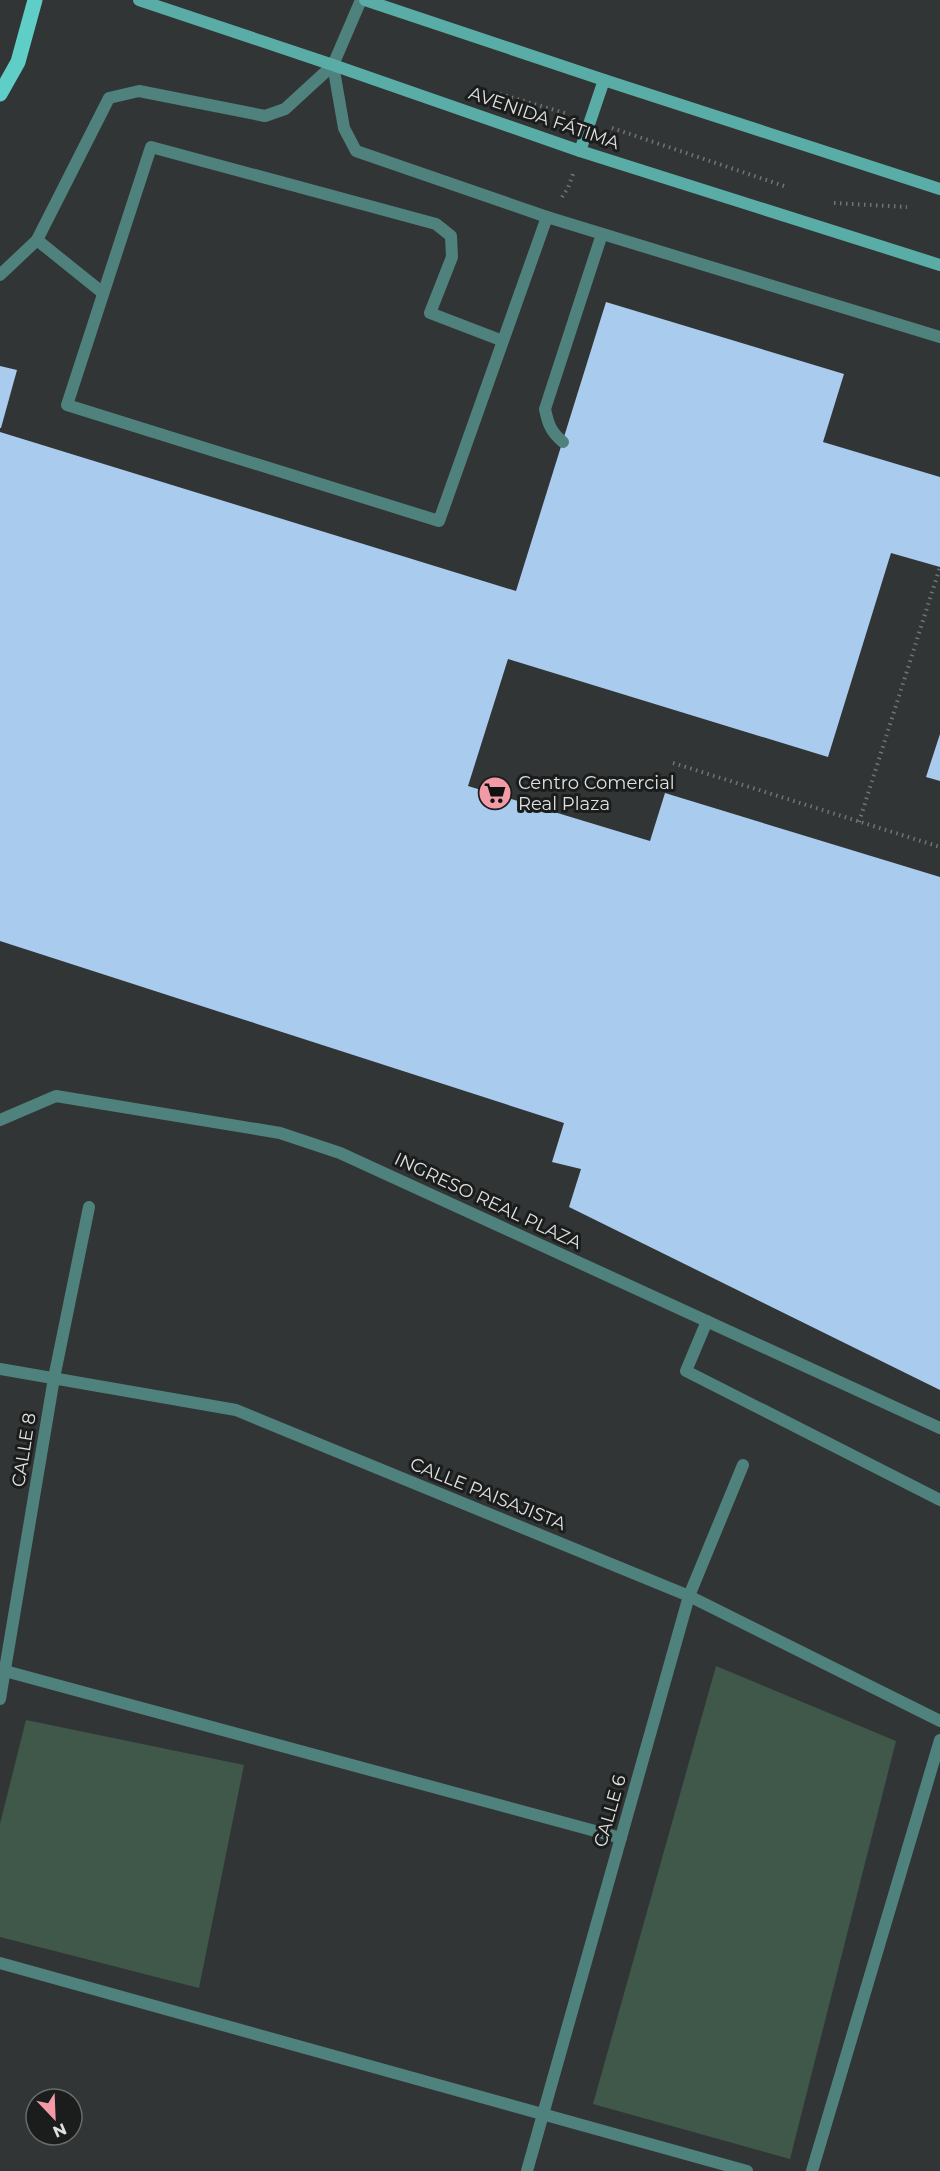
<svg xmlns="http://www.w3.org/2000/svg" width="940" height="2171" viewBox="0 0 940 2171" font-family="Montserrat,sans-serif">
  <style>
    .green { fill: #3f5849 }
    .building { fill: #a9cbed }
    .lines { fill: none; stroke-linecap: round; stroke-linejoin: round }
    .path { stroke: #717474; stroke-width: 4; stroke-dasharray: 1.5 4.5; stroke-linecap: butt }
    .lane { stroke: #50827d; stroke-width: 12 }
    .street { stroke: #50827d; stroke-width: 12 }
    .secondary { stroke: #5aada6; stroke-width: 12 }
    .primary { stroke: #5fcec6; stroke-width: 15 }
    .labels { text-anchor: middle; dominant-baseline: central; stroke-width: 6; stroke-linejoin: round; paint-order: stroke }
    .street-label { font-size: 18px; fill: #dfe1e1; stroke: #1b1c1c }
    .poi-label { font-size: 18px; fill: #dfe1e1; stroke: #1b1c1c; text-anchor: start }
  </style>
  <rect width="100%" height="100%" fill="#323536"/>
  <g class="green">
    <polygon points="716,1666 896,1741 790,2159 593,2104"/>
    <polygon points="26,1720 244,1765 199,1988 0,1937 0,1824"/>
  </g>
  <g class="building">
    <polygon points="606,302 844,374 823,442 940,477 940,567 891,553 828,757 508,659 468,786 650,841 665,793 940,877 940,1390 569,1207 581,1169 552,1162 564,1123 0,941 0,432 516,591"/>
    <polygon points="0,366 17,370 1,428 0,428"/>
    <polygon points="940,734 940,781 926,777"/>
  </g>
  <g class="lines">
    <g class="path">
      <polyline points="500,94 568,114"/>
      <polyline points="612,128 787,187"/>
      <polyline points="562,197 568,188 573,174"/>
      <polyline points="834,203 907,207"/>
      <polyline points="673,763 940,847"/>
      <polyline points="859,822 940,567"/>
    </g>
    <g class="lane">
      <polyline points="333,65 344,128 356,151 547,217 940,337"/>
      <polyline points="37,240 103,293"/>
      <polyline points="0,275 37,240 109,98 139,91 265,116 285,109 333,65 361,0"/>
      <polyline points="503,341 430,313 452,257 451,236 436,224 151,147 67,405 439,521 547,217"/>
      <path d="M 563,442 C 551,432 548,424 545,409 L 602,234"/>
      <polyline points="0,1120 56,1096 280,1133 340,1153 940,1428"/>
      <polyline points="707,1321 686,1371 940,1500"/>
    </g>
    <g class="street">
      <polyline points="0,1369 236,1410 689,1596 940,1721"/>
      <polyline points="5,1671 621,1838"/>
      <polyline points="0,1699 54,1378 89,1207"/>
      <polyline points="0,1963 747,2171"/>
      <polyline points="527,2171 689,1596 743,1465"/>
      <polyline points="812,2171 940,1740"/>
    </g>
    <g class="secondary">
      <polyline points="139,0 333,65 580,151 940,265"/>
      <polyline points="365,0 604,80 940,189"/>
      <polyline points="580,151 604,80"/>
    </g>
    <polyline class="primary" points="0,94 18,62 35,0"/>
  </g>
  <defs>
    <g id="supermarket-disc" transform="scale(1.725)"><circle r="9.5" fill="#f39aa7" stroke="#1b1c1c"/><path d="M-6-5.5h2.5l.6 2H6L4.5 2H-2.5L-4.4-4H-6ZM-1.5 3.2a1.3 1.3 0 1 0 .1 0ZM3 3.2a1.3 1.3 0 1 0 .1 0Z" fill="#111"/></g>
  </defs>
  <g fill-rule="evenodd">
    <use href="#supermarket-disc" x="495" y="793"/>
  </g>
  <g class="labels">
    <g class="street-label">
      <text transform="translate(544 118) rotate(19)">AVENIDA FÁTIMA</text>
      <text transform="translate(488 1201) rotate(25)">INGRESO REAL PLAZA</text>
      <text transform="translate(24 1450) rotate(-81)">CALLE 8</text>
      <text transform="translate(488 1494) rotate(22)">CALLE PAISAJISTA</text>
      <text transform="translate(610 1811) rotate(-74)">CALLE 6</text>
    </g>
    <g class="poi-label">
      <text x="518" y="783">Centro Comercial<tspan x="518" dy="21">Real Plaza</tspan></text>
    </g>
  </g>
  <g transform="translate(54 2117) rotate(157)"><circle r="28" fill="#1b1c1c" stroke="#696b6b" stroke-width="1.5"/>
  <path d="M0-4.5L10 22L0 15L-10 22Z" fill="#f39aa7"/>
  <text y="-9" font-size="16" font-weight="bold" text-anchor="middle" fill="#dfe1e1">N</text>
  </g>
</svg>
